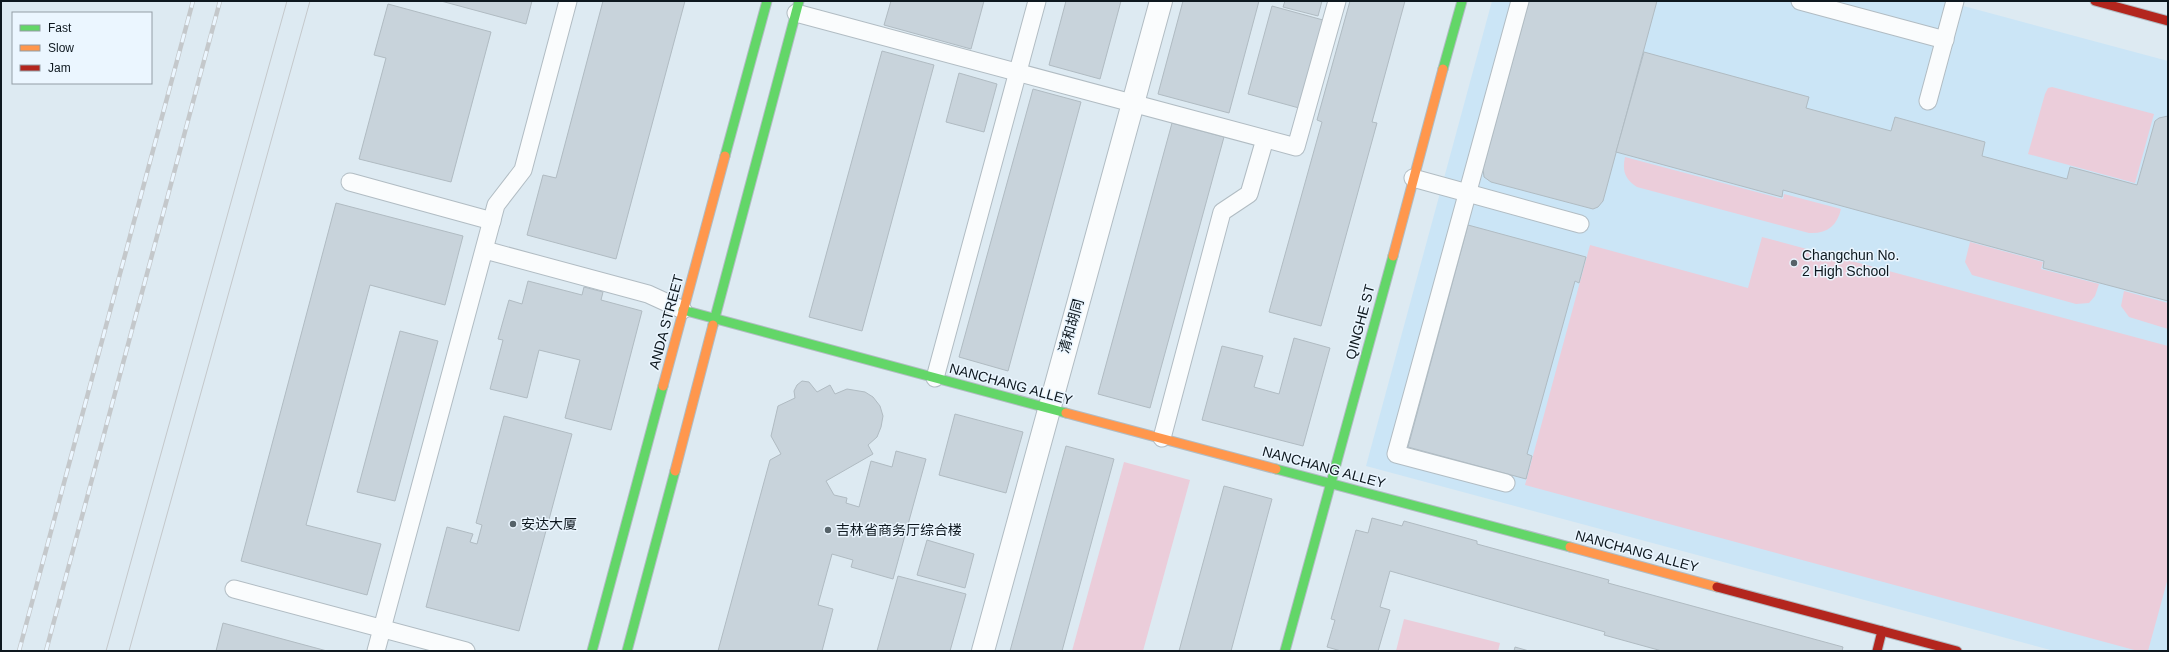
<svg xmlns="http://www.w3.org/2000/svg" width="2169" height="652" viewBox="0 0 2169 652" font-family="Helvetica,'Noto Sans SC',sans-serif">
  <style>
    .built { fill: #cbe5f6 }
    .green { fill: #ebcdda }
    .building { fill: #c8d3db; stroke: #b0bbc2 }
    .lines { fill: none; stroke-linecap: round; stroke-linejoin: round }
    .lane-casing { stroke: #b1bcc3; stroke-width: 19 }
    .street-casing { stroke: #b1bcc3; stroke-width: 24 }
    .fast-casing { stroke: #b1bcc3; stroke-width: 11 }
    .slow-casing { stroke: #b1bcc3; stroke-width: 11 }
    .jam-casing { stroke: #b1bcc3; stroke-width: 11 }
    .lane { stroke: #fafcfd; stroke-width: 17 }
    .street { stroke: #fafcfd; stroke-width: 22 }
    .fast { stroke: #63d668; stroke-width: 9 }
    .slow { stroke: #ff974d; stroke-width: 9 }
    .jam { stroke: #b3261e; stroke-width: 9 }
    .tram { stroke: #c4c8cb; stroke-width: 1 }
    .rail-casing { stroke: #c4c8cb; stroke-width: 4.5 }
    .rail { stroke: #ebf6ff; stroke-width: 3; stroke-dasharray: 9; stroke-linecap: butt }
    .poi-dot { fill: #566269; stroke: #ebf6ff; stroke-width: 1.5 }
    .labels { text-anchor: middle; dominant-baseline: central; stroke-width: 3; stroke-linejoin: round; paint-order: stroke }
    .poi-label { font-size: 14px; fill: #0e181f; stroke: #ebf6ff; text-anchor: start }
    .street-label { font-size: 14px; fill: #0e181f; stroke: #ebf6ff }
  </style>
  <rect width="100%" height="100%" fill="#ddeaf2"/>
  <polygon class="built" points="1492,1 1945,1 2168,61 2168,651 2054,651 1366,466"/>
  <g class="green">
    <polygon points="2052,87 2154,114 2135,183 2028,154 2045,94 2048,88"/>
    <path d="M 1625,157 L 1783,199 L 1784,194 L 1841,209 C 1837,226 1827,234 1809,233 L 1637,187 C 1625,179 1622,171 1625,157 Z"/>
    <polygon points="1762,237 2168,346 2168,578 2148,651 2138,651 1525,485 1590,245 1748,288"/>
    <polygon points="1970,242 2043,262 2041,269 2099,284 2095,296 2089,303 2076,304 1972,275 1965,262"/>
    <polygon points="2124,291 2168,303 2168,329 2129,317 2121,306"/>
    <polygon points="1124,462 1190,480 1143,651 1072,651"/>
    <polygon points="1404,619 1500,643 1498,651 1396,651"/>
  </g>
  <g class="building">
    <polygon points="441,1 532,1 526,24"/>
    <polygon points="603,1 685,1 616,259 527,235 543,175 556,178"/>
    <polygon points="891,1 984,1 971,49 884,25"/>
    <polygon points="1066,1 1121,1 1100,79 1049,65"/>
    <polygon points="1183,1 1259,1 1229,113 1158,94"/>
    <polygon points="1285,1 1322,1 1318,16 1283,7"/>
    <polygon points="1350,1 1405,1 1372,122 1377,123 1321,326 1269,312 1322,122 1317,120"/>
    <polygon points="1529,1 1657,1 1603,201 1598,207 1593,209 1491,182 1484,177 1483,169"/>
    <polygon points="388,4 491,32 451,182 359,159 386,58 374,55"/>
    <polygon points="1272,6 1323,20 1299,108 1248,94"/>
    <polygon points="882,51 934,65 862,331 809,317"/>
    <polygon points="1644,52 1809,97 1806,108 1891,131 1895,117 1985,142 1982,156 2067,179 2070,167 2137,185 2155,121 2159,118 2168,116 2168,301 2043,268 2044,261 1783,190 1782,197 1616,152"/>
    <polygon points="959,73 997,84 984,132 946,122"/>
    <polygon points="1033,89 1081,102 1008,371 959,357"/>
    <polygon points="1172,123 1224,137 1150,408 1098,394"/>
    <polygon points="336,203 463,236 445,305 370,285 306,525 381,544 367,595 241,561"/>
    <polygon points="1468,225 1586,257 1579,283 1575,281 1527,454 1532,456 1526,479 1408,447"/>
    <polygon points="528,281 582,295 584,287 603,292 601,300 642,311 611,430 565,418 580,360 539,350 527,398 490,389 503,340 498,339 509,300 522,304"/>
    <polygon points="400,331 438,341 395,501 357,492"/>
    <polygon points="1294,338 1330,348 1303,446 1202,420 1222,346 1263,356 1254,387 1279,394"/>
    <polygon points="802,381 809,382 817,392 830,385 835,394 847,389 865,392 873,397 880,406 883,416 881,427 877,437 868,445 873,454 826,481 834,495 847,498 846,503 859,507 871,461 892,467 896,451 926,459 893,579 851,567 853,560 832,554 818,605 833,609 822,651 718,651 770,460 781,454 771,436 778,406 795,398 794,391 797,385"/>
    <polygon points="955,414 1023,432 1006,493 939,475"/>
    <polygon points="504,416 572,434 519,631 426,607 447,527 473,534 470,542 477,544 482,525 476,523"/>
    <polygon points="1066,446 1114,459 1062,651 1010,651"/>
    <polygon points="1224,486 1272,499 1231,651 1179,651"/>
    <polygon points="1372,518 1402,526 1404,521 1477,541 1477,544 1609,580 1608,583 1843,647 1842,651 1662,651 1604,635 1605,632 1390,571 1380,607 1390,610 1378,651 1341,651 1327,647 1335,620 1331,619 1356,530 1368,533"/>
    <polygon points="927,540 974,554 965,588 917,575"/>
    <polygon points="898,576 966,594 950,651 877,651"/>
    <polygon points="223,623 327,651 216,651"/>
    <polygon points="1515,647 1529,651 1514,651"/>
  </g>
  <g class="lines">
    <g class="lane-casing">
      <g id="lane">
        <polyline points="1800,1 1945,40"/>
        <polyline points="796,13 1296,147 1337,1"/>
        <polyline points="1928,101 1955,1"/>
        <polyline points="1413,178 1580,224"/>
        <polyline points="350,182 492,221"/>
        <polyline points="485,250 648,294 683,310"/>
        <polyline points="935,378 1037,1"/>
        <polyline points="1162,438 1222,212 1249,194 1265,139"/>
        <polyline points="1506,483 1396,454 1520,1"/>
        <polyline points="234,589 466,651"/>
        <polyline points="376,651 496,205 523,170 568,1"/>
      </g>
    </g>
    <g class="street-casing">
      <polyline id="street" points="983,651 1161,1"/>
    </g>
    <g class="fast-casing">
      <g id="fast">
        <polyline points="1443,69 1462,1"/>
        <polyline points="725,156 767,1"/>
        <polyline points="683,310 1066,413"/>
        <polyline points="713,325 799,1"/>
        <polyline points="1276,469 1570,547"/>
        <polyline points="592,651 663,386"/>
        <polyline points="627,651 675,471"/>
        <polyline points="1285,651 1393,256"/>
      </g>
    </g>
    <g class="slow-casing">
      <g id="slow">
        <polyline points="1393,256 1443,69"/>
        <polyline points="663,386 725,156"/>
        <polyline points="1066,413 1276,469"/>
        <polyline points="675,471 713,325"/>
        <polyline points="1570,547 1717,587"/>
      </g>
    </g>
    <g class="jam-casing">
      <g id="jam">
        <polyline points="2095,1 2168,21"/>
        <polyline points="1717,587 1957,651"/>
        <polyline points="1877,651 1882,631"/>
      </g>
    </g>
    <use href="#lane" class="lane"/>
    <use href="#street" class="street"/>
    <use href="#fast" class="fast"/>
    <use href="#slow" class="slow"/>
    <use href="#jam" class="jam"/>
    <g class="tram">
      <polyline points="106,651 287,1"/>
      <polyline points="129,651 310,1"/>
    </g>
    <g class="rail-casing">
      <g id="rail">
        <polyline points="19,651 193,1"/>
        <polyline points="46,651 220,1"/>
      </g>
    </g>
    <use href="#rail" class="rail"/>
  </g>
  <g class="poi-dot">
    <circle cx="1794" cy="263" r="4"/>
    <circle cx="513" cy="524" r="4"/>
    <circle cx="828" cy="530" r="4"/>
  </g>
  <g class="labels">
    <g class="poi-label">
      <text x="1802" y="255">Changchun No.<tspan x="1802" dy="16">2 High School</tspan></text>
      <text x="521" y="524">安达大厦</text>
      <text x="836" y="530">吉林省商务厅综合楼</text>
    </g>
    <g class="street-label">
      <text transform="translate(666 322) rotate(-75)">ANDA STREET</text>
      <text transform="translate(1360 322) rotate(-75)">QINGHE ST</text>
      <text transform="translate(1071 326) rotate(-74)">清和胡同</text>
      <text transform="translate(1011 384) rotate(15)">NANCHANG ALLEY</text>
      <text transform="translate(1324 467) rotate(15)">NANCHANG ALLEY</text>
      <text transform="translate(1637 551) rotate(15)">NANCHANG ALLEY</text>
    </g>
  </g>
  <rect width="2169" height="652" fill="none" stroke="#0e181f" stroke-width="4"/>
  <rect x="12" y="12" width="140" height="72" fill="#ebf6ff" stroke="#939da5"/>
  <rect x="20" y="25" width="20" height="6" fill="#63d668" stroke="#939da5"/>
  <text x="48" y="32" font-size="12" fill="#0e181f">Fast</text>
  <rect x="20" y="45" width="20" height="6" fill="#ff974d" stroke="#939da5"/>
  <text x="48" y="52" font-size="12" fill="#0e181f">Slow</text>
  <rect x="20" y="65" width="20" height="6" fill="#b3261e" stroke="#939da5"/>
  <text x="48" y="72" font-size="12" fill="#0e181f">Jam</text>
</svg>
